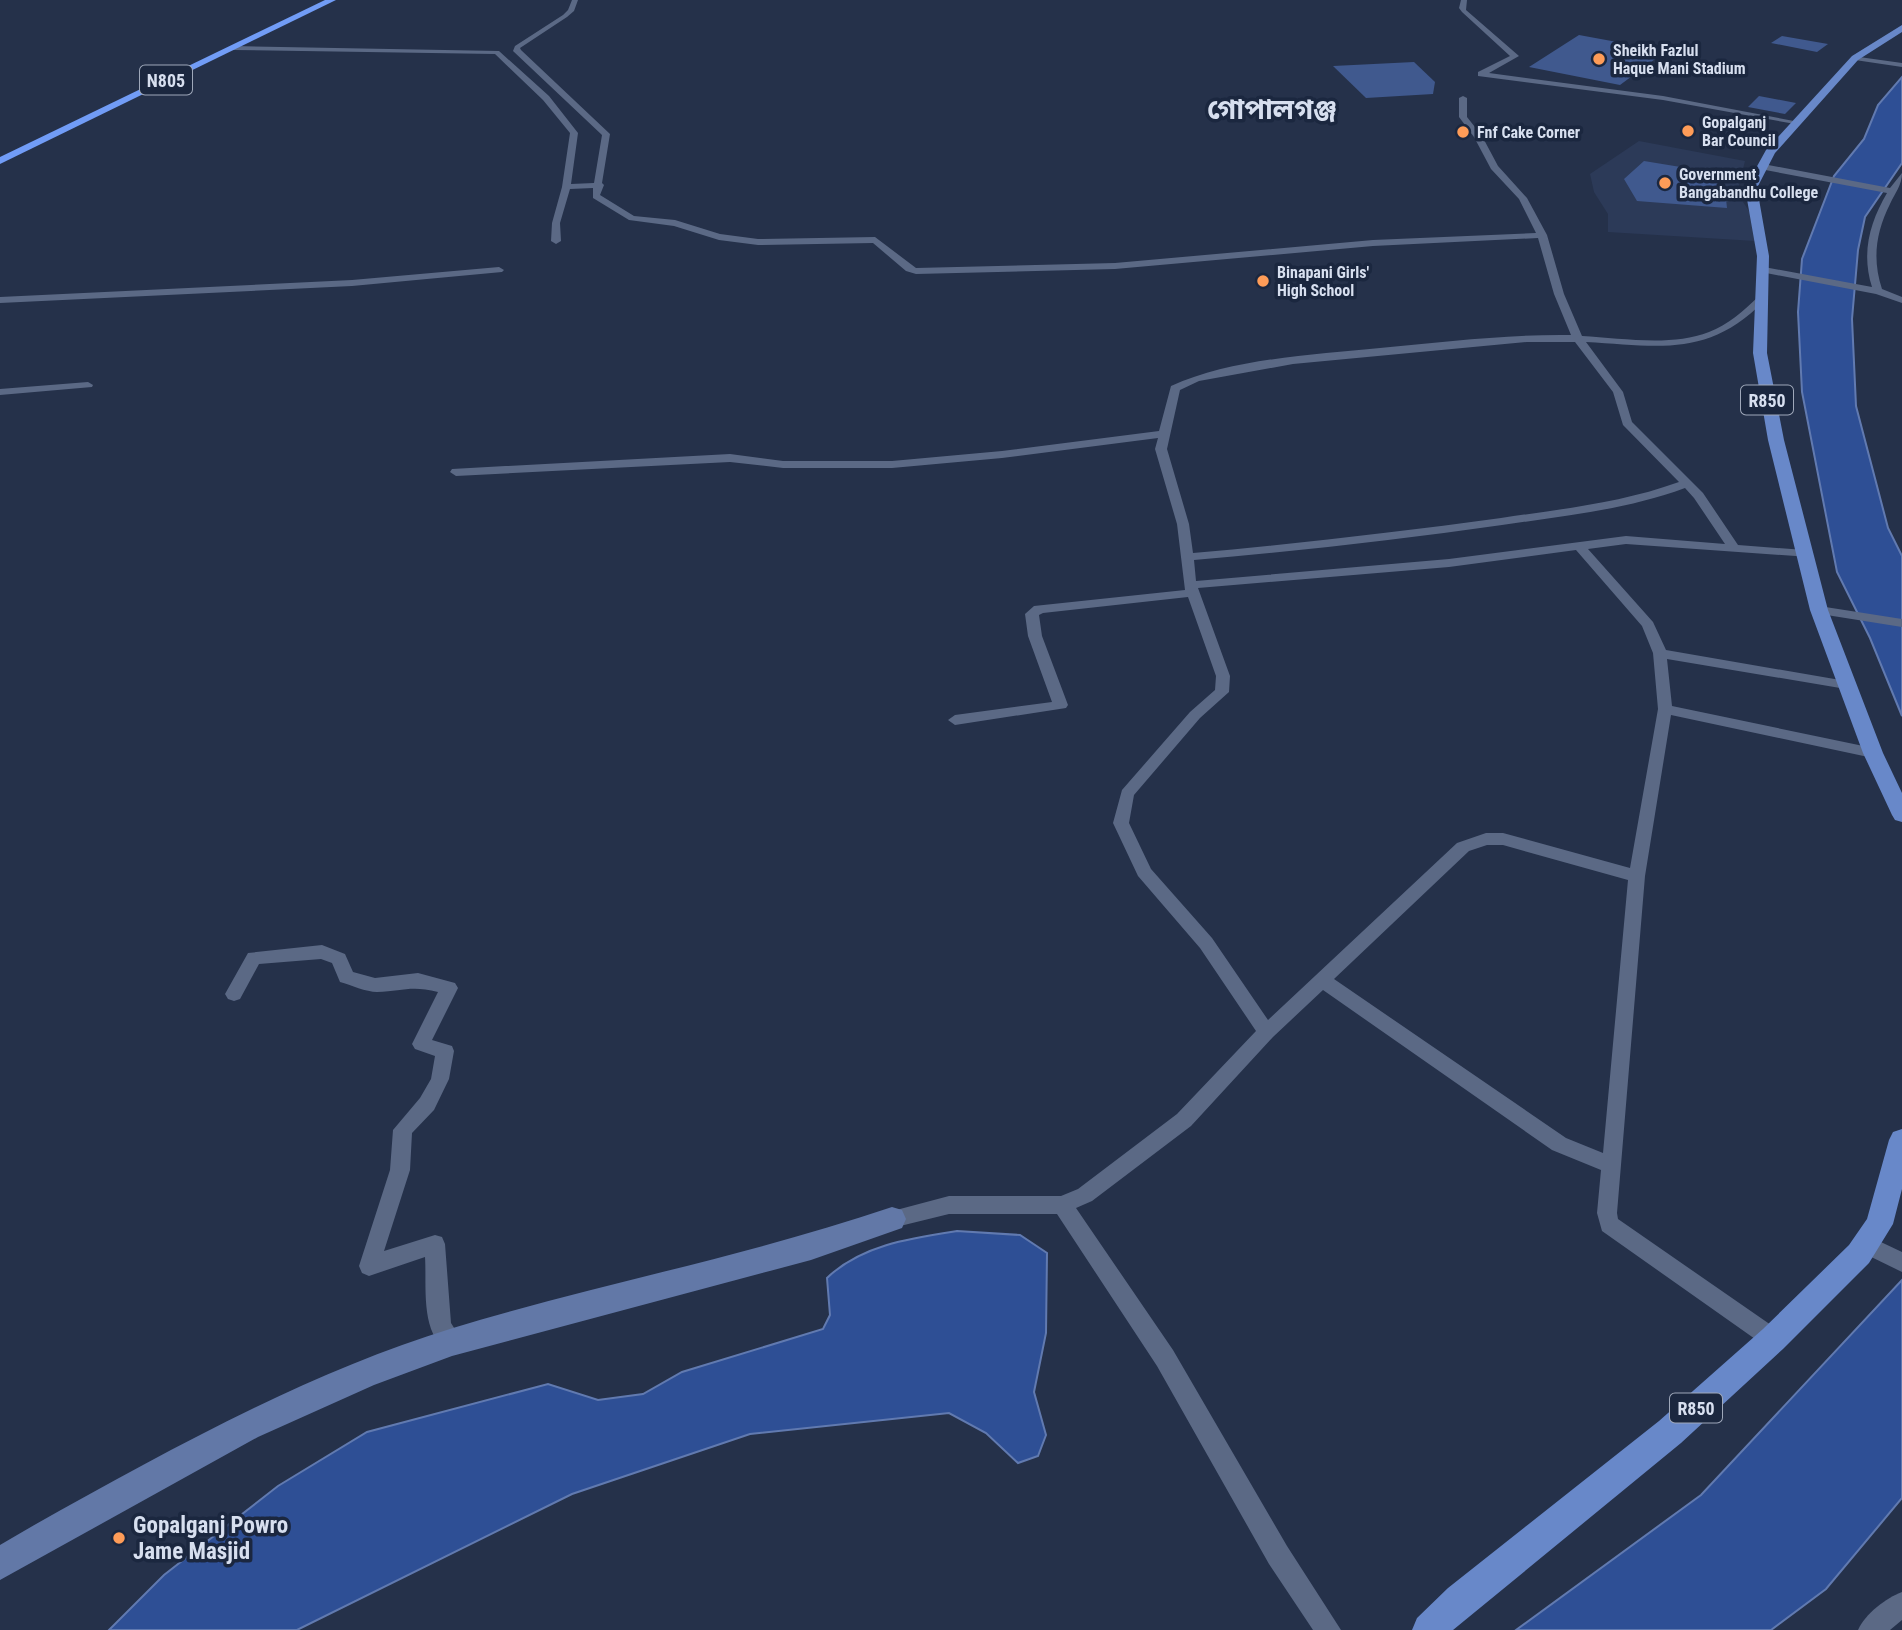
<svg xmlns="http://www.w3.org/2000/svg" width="1902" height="1630" viewBox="0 0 1902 1630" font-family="'Roboto Condensed','Noto Sans Bengali',sans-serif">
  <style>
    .built { fill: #2c3a58 }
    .green { fill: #40598e }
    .water { fill: #2e4f95; stroke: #617ab0; stroke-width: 2 }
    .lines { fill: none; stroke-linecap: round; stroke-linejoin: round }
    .street { fill: #5b6985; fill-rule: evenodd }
    .secondary { fill: #6278a7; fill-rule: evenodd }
    .primary { fill: #6888c9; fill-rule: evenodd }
    .highway { fill: #719cf6; fill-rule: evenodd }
    .poi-dot { fill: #fe9c58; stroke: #1b273f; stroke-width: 2.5 }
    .labels { text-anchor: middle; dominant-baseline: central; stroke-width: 7; stroke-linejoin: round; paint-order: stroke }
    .far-poi-label { font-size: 16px; font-weight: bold; fill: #d7dfef; stroke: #1b273f; text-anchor: start }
    .shield { fill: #1b273f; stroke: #9fa8ba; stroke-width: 2 }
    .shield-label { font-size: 18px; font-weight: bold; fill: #d7dfef }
    .near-poi-label { font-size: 23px; font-weight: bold; fill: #d7dfef; stroke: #1b273f; text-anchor: start }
    .far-town-label { font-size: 28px; font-weight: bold; fill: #d7dfef; stroke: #1b273f }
  </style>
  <rect width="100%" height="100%" fill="#25314a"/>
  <polygon class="built" points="1639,141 1745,161 1737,193 1751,214 1755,241 1608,232 1608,214 1594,192 1590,174"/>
  <g class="green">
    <polygon points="1579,35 1666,51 1620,85 1529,67"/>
    <polygon points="1782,36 1828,44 1817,52 1771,43"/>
    <polygon points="1414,62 1435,82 1433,94 1366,98 1333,66"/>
    <polygon points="1759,96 1796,103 1785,114 1748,107"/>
    <polygon points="1644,161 1705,171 1703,178 1724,181 1727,208 1637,201 1624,179"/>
  </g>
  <g class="water">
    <polygon points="1902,77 1902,163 1865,217 1858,250 1852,319 1856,406 1888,528 1902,556 1902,716 1870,638 1837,572 1802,392 1798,312 1802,259 1834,176 1864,139 1878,105"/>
    <path d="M 957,1231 L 1020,1235 L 1047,1253 L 1046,1333 L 1034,1392 L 1046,1435 L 1038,1456 L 1018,1463 L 986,1433 L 949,1413 L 750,1434 L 572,1494 L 297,1630 L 109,1630 L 164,1575 L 278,1486 L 367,1432 L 548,1384 L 598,1400 L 643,1394 L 682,1372 L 823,1329 L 830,1315 L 827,1278 C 861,1245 911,1238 957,1231 Z"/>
    <polygon points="1902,1280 1902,1498 1826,1589 1771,1630 1516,1630 1701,1495"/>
  </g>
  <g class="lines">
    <g class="street">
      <path d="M 572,0 L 578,0 L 574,11 L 567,17 L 520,48 L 521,50 L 610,134 L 602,183 L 604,185 L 600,195 L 634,216 L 675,220 L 720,234 L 758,239 L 875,237 L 916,268 L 1115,263 L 1373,240 L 1536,233 L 1519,199 L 1491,169 L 1474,137 L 1459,117 L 1459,98 L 1463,96 L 1467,98 L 1467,117 L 1482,136 L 1498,166 L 1527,198 L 1547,235 L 1564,294 L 1582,336 C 1621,338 1671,347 1709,332 C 1728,325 1743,311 1758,297 L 1764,297 L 1764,301 C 1708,358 1659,346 1586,342 L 1623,392 L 1632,422 L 1703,493 L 1738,545 L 1805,550 L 1811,554 L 1810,557 L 1626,544 L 1588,549 L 1653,622 L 1666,650 L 1846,681 L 1853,685 L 1846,689 L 1667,659 L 1672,706 L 1873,748 L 1881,753 L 1873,758 L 1671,715 L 1645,876 L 1617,1213 L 1618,1219 L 1781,1332 L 1784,1339 L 1781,1346 L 1773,1349 L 1765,1346 L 1602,1231 L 1597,1213 L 1601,1170 L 1552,1150 L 1323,990 L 1273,1037 L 1191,1126 L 1092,1201 L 1076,1208 L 1173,1350 L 1287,1546 L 1341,1630 L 1313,1630 L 1269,1564 L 1157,1366 L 1057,1214 L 949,1214 L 892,1228 L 885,1225 L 882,1219 L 885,1213 L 949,1196 L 1061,1196 L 1078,1189 L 1177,1114 L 1256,1031 L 1200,948 L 1138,876 L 1113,823 L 1122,790 L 1190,712 L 1215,690 L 1216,676 L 1188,597 L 1043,613 L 1039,615 L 1042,636 L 1068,705 L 1066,708 L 955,725 L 948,720 L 955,715 L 1052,702 L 1028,636 L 1025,614 L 1034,606 L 1185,590 L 1177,524 L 1155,449 L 1158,438 L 1002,458 L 892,468 L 783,468 L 730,462 L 456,476 L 450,472 L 452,469 L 730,454 L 783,461 L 892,461 L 1002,451 L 1159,431 L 1171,386 C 1233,358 1313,355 1380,348 C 1443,342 1508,334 1571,335 L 1554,294 L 1538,238 L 1373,246 L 1115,269 L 916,274 L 906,271 L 873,243 L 758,245 L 719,240 L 674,226 L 629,220 L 593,198 L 593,188 L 570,189 L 560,223 L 561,241 L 556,244 L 551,241 L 552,223 L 562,187 L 570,133 L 543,100 L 495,54 L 233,50 L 230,48 L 233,46 L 499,51 L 549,96 L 578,133 L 571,184 L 594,183 L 602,135 L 513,51 L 515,46 L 563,15 L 568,10 ZM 1527,342 L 1575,342 L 1613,392 L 1623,425 L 1679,482 C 1621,503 1561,509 1501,518 C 1398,532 1296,544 1193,553 L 1189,524 L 1167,449 L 1180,390 L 1199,381 L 1293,364 ZM 1685,488 L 1694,498 L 1725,544 L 1626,536 L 1449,559 L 1196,581 L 1194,560 C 1297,551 1399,540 1502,525 C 1564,516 1625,510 1685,488 ZM 1576,550 L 1642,626 L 1653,653 L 1658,709 L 1630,868 L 1503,833 L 1486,833 L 1457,843 L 1268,1020 L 1212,938 L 1151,869 L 1129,823 L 1134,795 L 1200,718 L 1229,692 L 1230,676 L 1198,588 L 1449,567 ZM 1487,845 L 1503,845 L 1628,880 L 1603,1153 L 1566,1138 L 1334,979 L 1469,851 Z"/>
      <polygon points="1461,0 1467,0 1466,10 1519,56 1489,73 1663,96 1799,122 1795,124 1663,100 1478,76 1478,72 1510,56 1462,12 1459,8"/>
      <polygon points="1852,56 1902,63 1902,67 1855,60"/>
      <path d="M 1763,164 L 1890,188 L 1902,173 C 1902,185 1895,193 1890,204 C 1876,232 1872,259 1882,289 L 1902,297 L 1902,303 L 1876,294 L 1761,272 L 1761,268 L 1764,267 L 1872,287 C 1861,253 1870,222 1887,193 L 1760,169 L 1759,167 Z"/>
      <polygon points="499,267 504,270 502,272 352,286 0,303 0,297 352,280"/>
      <polygon points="88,382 93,385 92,387 0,395 0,389"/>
      <polygon points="1819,606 1902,619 1902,627 1814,613 1814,607"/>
      <path d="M 322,945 L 345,954 L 353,972 L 375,978 L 418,973 L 455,983 L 458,988 L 432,1040 L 452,1046 L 454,1051 L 449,1079 L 434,1110 L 412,1133 L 410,1170 L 384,1251 L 435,1235 L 442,1237 L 445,1244 L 451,1323 L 463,1342 L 460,1349 L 452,1352 C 419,1339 427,1286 425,1257 L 369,1276 L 362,1273 L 359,1266 L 390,1170 L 393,1130 L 420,1098 L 431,1079 L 435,1056 L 415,1049 L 412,1044 L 438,992 C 412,985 402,991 377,992 C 366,992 351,985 340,982 L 332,963 L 321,959 L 259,964 L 240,999 L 234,1001 L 228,999 L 225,994 L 248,953 Z"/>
      <polygon points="1866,1235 1902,1252 1902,1272 1859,1251 1856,1244 1859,1237"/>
      <path d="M 1902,1592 L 1902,1620 L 1890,1630 L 1858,1630 C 1865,1614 1886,1598 1902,1592 Z"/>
    </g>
    <path class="secondary" d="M 892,1207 L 902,1210 L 906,1219 L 902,1228 L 811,1260 L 452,1356 L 374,1385 L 258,1437 L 0,1580 L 0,1545 C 47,1517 95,1491 143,1465 C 242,1412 345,1361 453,1328 C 598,1284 748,1256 892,1207 Z"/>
    <g class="primary">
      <polygon points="1902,25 1902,32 1858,60 1775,153 1757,188 1769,256 1767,353 1784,440 1828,610 1883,753 1902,793 1902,822 1895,820 1892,815 1863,753 1810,610 1768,440 1753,353 1757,256 1745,188 1766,150 1852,56"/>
      <polygon points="1902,1129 1902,1189 1893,1224 1869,1263 1783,1349 1681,1443 1453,1630 1412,1630 1417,1618 1448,1588 1659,1421 1763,1329 1849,1245 1867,1219 1889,1140 1893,1132"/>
    </g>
    <polygon class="highway" points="325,0 336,0 0,164 0,157"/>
  </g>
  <g class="poi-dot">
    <circle cx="1599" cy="59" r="7"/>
    <circle cx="1688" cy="131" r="7"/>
    <circle cx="1463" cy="132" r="7"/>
    <circle cx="1665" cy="183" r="7"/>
    <circle cx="1263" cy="281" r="7"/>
    <circle cx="119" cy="1538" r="7"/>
  </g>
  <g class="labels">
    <g class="far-poi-label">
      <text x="1613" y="50">Sheikh Fazlul<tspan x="1613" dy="18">Haque Mani Stadium</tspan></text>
      <text x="1702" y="122">Gopalganj<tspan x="1702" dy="18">Bar Council</tspan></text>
      <text x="1477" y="132">Fnf Cake Corner</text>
      <text x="1679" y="174">Government<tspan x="1679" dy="18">Bangabandhu College</tspan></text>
      <text x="1277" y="272">Binapani Girls'<tspan x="1277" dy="18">High School</tspan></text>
    </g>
    <g class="shield">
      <rect x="140" y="65.5" width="52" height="29" rx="5"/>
      <rect x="1741" y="385.5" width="52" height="29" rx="5"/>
      <rect x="1670" y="1393.5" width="52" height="29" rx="5"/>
    </g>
    <g class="shield-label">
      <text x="166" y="80">N805</text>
      <text x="1767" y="400">R850</text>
      <text x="1696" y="1408">R850</text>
    </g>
    <g class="near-poi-label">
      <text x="133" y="1525">Gopalganj Powro<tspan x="133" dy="26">Jame Masjid</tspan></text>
    </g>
    <g class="far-town-label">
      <text x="1272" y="109">গোপালগঞ্জ</text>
    </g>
  </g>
</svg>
